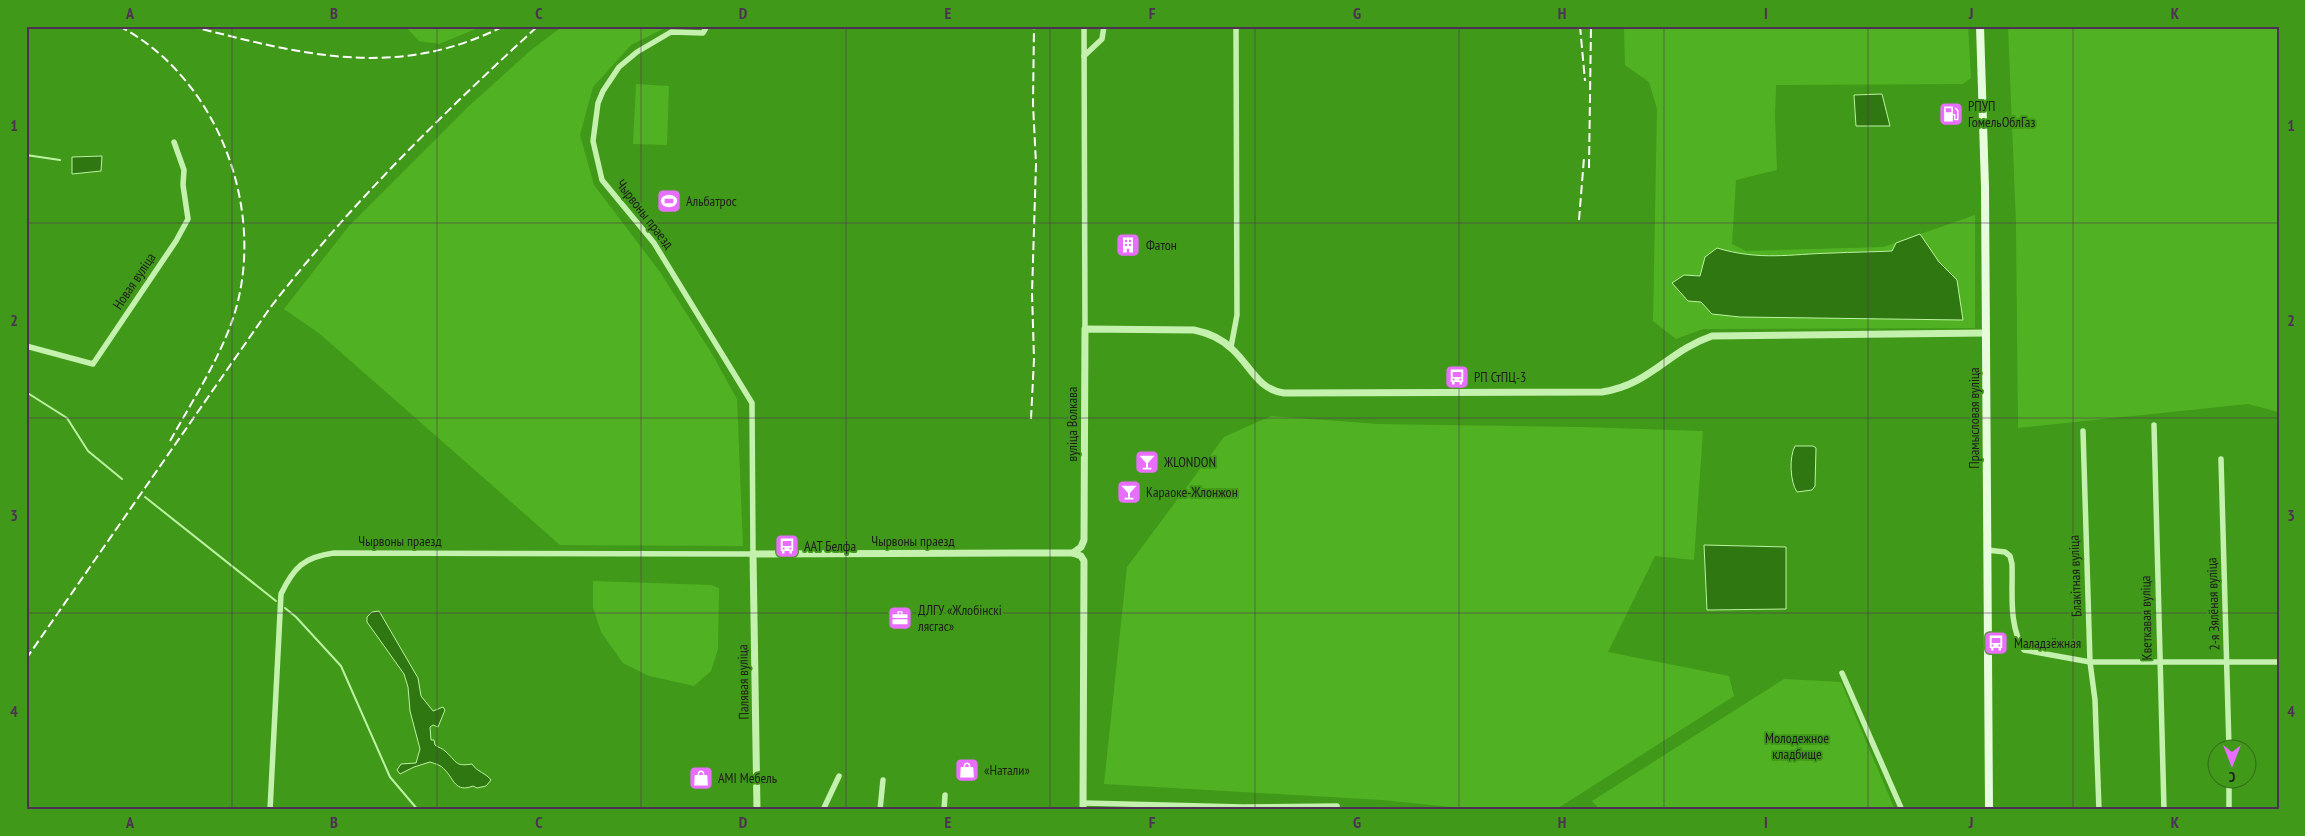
<svg xmlns="http://www.w3.org/2000/svg" width="2305" height="836" viewBox="0 0 2305 836" font-family="'PT Sans Narrow',sans-serif">
  <style>
    .green { fill: #50b222 }
    .water { fill: #2f7710; stroke: #bcf3a1 }
    .lines { fill: none; stroke-linecap: round; stroke-linejoin: round }
    .stream { stroke: #bcf3a1; stroke-width: 2 }
    .minor { stroke: #c4f1ae; stroke-width: 5.5 }
    .tertiary { stroke: #c4f1ae; stroke-width: 7 }
    .secondary { stroke: #e6fcdc; stroke-width: 8 }
    .rail { stroke: #fff; stroke-width: 2; stroke-dasharray: 9 4; stroke-linecap: butt }
    .grid { fill: none; stroke: #503156; stroke-width: 1; stroke-opacity: 0.55 }
    .labels { text-anchor: middle; dominant-baseline: central; stroke-width: 4; stroke-linejoin: round; paint-order: stroke }
    .poi-label { font-size: 14px; fill: #1d1d1d; stroke: #409919; text-anchor: start }
    .street-label { font-size: 14px; fill: #1d1d1d; stroke: #409919 }
    .park-label { font-size: 14px; fill: #1b1d1b; stroke: #409919 }
    .neatline { fill: none; stroke: #503156; stroke-width: 2 }
    .grid-label { font-size: 16px; text-anchor: middle; font-weight: bold; fill: #503156 }
  </style>
  <rect width="100%" height="100%" fill="#409919"/>
  <g class="green">
    <polygon points="414,26 483,26 439,44 419,41 408,29"/>
    <polygon points="563,26 669,26 631,45 593,87 580,135 594,185 660,272 712,354 737,399 743,546 560,545 320,334 284,309 349,226 468,107 530,51"/>
    <polygon points="1624,26 1968,26 1971,78 1963,84 1776,85 1775,114 1777,170 1736,180 1732,244 1746,251 1883,247 1975,215 1975,328 1703,329 1676,339 1653,321 1657,109 1649,82 1625,65"/>
    <polygon points="2008,26 2279,26 2279,412 2248,404 2018,428 2016,224"/>
    <polygon points="636,84 669,86 667,145 633,144"/>
    <polygon points="1271,416 1379,424 1580,427 1703,431 1694,560 1655,556 1608,652 1729,676 1734,696 1555,810 1480,810 1382,800 1104,784 1127,567 1224,437"/>
    <polygon points="593,581 711,585 719,588 718,649 711,671 694,686 649,676 623,663 601,632 593,607"/>
    <polygon points="1784,679 1841,682 1895,810 1600,810 1592,801"/>
  </g>
  <g class="water">
    <polygon points="1882,94 1890,126 1856,126 1854,95"/>
    <polygon points="102,156 101,171 72,174 72,157"/>
    <path d="M 1920,234 L 1939,262 L 1957,280 L 1963,320 L 1740,317 L 1712,314 L 1701,302 L 1688,301 L 1672,283 L 1684,275 L 1700,276 L 1705,257 L 1717,248 C 1761,261 1789,254 1833,253 C 1852,252 1872,252 1892,251 L 1896,243 Z"/>
    <path d="M 1795,446 L 1813,446 L 1816,448 L 1815,486 L 1812,490 L 1797,492 C 1790,482 1789,457 1795,446 Z"/>
    <polygon points="1704,545 1786,547 1786,609 1707,610"/>
    <path d="M 379,611 L 418,678 L 421,696 L 433,711 L 443,707 L 445,710 L 438,727 L 433,725 L 430,727 L 431,740 L 434,740 L 435,745 C 439,748 442,748 445,751 C 457,761 454,767 472,764 C 477,772 486,773 491,780 L 486,786 L 477,788 L 473,786 C 455,793 454,779 445,770 C 441,765 436,764 430,762 L 414,767 L 400,774 L 397,770 L 401,764 L 416,763 L 420,749 L 410,711 L 408,687 L 404,674 L 367,622 L 367,617 L 372,612 Z"/>
  </g>
  <g class="lines">
    <g class="stream">
      <polyline points="26,155 60,160"/>
      <polyline points="26,392 67,418 88,451 122,479"/>
      <polyline points="145,497 276,601"/>
      <polyline points="285,608 296,617 341,666 390,777 418,810"/>
    </g>
    <g class="minor">
      <polyline points="1084,26 1085,329"/>
      <polyline points="1084,56 1102,39 1104,26"/>
      <polyline points="26,346 93,364 176,241 188,219 183,185 184,170 174,142"/>
      <polyline points="1231,347 1237,315 1236,26"/>
      <polyline points="2154,425 2164,810"/>
      <polyline points="2083,431 2090,662 2095,700 2099,810"/>
      <polyline points="2221,459 2229,748"/>
      <path d="M 1987,550 L 2005,552 L 2010,556 L 2012,564 C 2013,592 2008,625 2024,650 L 2090,662 L 2279,662"/>
      <polyline points="1842,673 1902,810"/>
      <polyline points="2229,778 2229,810"/>
      <polyline points="1084,803 1243,807 1337,806 1337,810"/>
      <path d="M 270,810 L 281,594 C 294,567 304,557 334,553 L 753,554 L 752,403 L 654,243 L 602,180 L 593,141 L 598,103 L 603,91 L 619,67 L 637,52 L 671,32 L 703,33 L 707,26"/>
      <polyline points="823,810 839,776"/>
      <polyline points="880,810 883,780"/>
      <polyline points="944,810 945,795"/>
    </g>
    <g class="tertiary">
      <path d="M 1073,553 L 1081,547 L 1084,540 L 1085,329 L 1194,330 C 1209,333 1221,338 1232,349 C 1250,365 1258,390 1284,393 L 1602,392 C 1650,385 1668,351 1712,336 L 1986,333"/>
      <polyline points="757,810 753,554 1050,553 1073,553 1081,556 1084,561 1083,810"/>
    </g>
    <polyline class="secondary" points="1980,26 1985,187 1989,810"/>
    <g class="rail">
      <path d="M 119,26 C 221,79 270,218 231,324 C 216,365 191,403 170,441"/>
      <path d="M 190,26 C 301,54 395,81 504,26"/>
      <polyline points="1580,26 1585,81"/>
      <polyline points="1589,168 1591,26"/>
      <polyline points="1579,220 1584,158"/>
      <polyline points="1031,419 1034,359 1032,293 1036,164 1033,104 1034,26"/>
      <path d="M 26,659 L 270,308 C 351,203 441,115 538,26"/>
    </g>
  </g>
  <path class="grid" d="M 232,26 L 232,810M 437,26 L 437,810M 641,26 L 641,810M 846,26 L 846,810M 1050,26 L 1050,810M 1255,26 L 1255,810M 1459,26 L 1459,810M 1664,26 L 1664,810M 1868,26 L 1868,810M 2073,26 L 2073,810M 26,223 L 2279,223M 26,418 L 2279,418M 26,613 L 2279,613"/>
  <defs>
    <g id="fuel-square" transform="scale(1.25)"><rect x="-9" y="-9" width="18" height="18" rx="4" fill="#e86eff" stroke="#409919"/><path d="M-5.5-6h7V0h2V4h1.3V-2.5L3-4.5l.8-.8L6-3V5H2.5V1h-1V6h-7ZM-4.2-4.7v3.2H.2V-4.7Z" fill="#fff"/></g>
    <g id="stadium-square" transform="scale(1.25)"><rect x="-9" y="-9" width="18" height="18" rx="4" fill="#e86eff" stroke="#409919"/><path d="M0-5a6.5 5 0 1 0 0 10a6.5 5 0 1 0 0-10ZM-3.5-1.8h7v3.6h-7Z" fill="#fff"/></g>
    <g id="building-square" transform="scale(1.25)"><rect x="-9" y="-9" width="18" height="18" rx="4" fill="#e86eff" stroke="#409919"/><path d="M-4-6H4V6H1V3H-1V6H-4ZM-2.5-4.3h1.7v1.8h-1.7ZM.8-4.3h1.7v1.8H.8ZM-2.5-1h1.7V.8h-1.7ZM.8-1h1.7V.8H.8Z" fill="#fff"/></g>
    <g id="bus-square" transform="scale(1.25)"><rect x="-9" y="-9" width="18" height="18" rx="4" fill="#e86eff" stroke="#409919"/><path d="M-5-6H5V4H4V6H2V4H-2V6H-4V4H-5ZM-3.5-4V0h7V-4ZM-3.5 1.2v1.5H-2V1.2ZM2 1.2v1.5H3.5V1.2Z" fill="#fff"/></g>
    <g id="bar-square" transform="scale(1.25)"><rect x="-9" y="-9" width="18" height="18" rx="4" fill="#e86eff" stroke="#409919"/><path d="M-6-5H6L.8 .8V4.5H3.5V6h-7V4.5H-.8V.8Z" fill="#fff"/></g>
    <g id="office-square" transform="scale(1.25)"><rect x="-9" y="-9" width="18" height="18" rx="4" fill="#e86eff" stroke="#409919"/><path d="M-6-3h4V-5.5h4V-3h4V5H-6ZM-1-4.5V-3h2v-1.5ZM-6 0V1H6V0Z" fill="#fff"/></g>
    <g id="shop-square" transform="scale(1.25)"><rect x="-9" y="-9" width="18" height="18" rx="4" fill="#e86eff" stroke="#409919"/><path d="M-5-2.5h2.3a2.7 3.5 0 0 1 5.4 0H5L5.5 6h-11ZM-1.5-2.5h3a1.5 2.3 0 0 0-3 0Z" fill="#fff"/></g>
  </defs>
  <g fill-rule="evenodd">
    <use href="#fuel-square" x="1951" y="114"/>
    <use href="#stadium-square" x="669" y="201"/>
    <use href="#building-square" x="1128" y="245"/>
    <use href="#bus-square" x="1457" y="377"/>
    <use href="#bar-square" x="1147" y="462"/>
    <use href="#bar-square" x="1129" y="492"/>
    <use href="#bus-square" x="787" y="546"/>
    <use href="#office-square" x="900" y="618"/>
    <use href="#bus-square" x="1996" y="643"/>
    <use href="#shop-square" x="967" y="770"/>
    <use href="#shop-square" x="701" y="778"/>
  </g>
  <g class="labels">
    <g class="poi-label">
      <text x="1968" y="106">РПУП<tspan x="1968" dy="16">ГомельОблГаз</tspan></text>
      <text x="686" y="201">Альбатрос</text>
      <text x="1146" y="245">Фатон</text>
      <text x="1474" y="377">РП СтПЦ-3</text>
      <text x="1164" y="462">ЖLONDON</text>
      <text x="1146" y="492">Караоке-Жлонжон</text>
      <text x="804" y="546">ААТ Белфа</text>
      <text x="918" y="610">ДЛГУ «Жлобінскі<tspan x="918" dy="16">лясгас»</tspan></text>
      <text x="2014" y="643">Маладзёжная</text>
      <text x="984" y="770">«Натали»</text>
      <text x="718" y="778">AMI Мебель</text>
    </g>
    <g class="street-label">
      <text transform="translate(645 214) rotate(52)">Чырвоны праезд</text>
      <text transform="translate(134 281) rotate(-56)">Новая вуліца</text>
      <text transform="translate(1974 418) rotate(-90)">Прамысловая вуліца</text>
      <text transform="translate(1072 424) rotate(-90)">вуліца Волкава</text>
      <text x="400" y="541">Чырвоны праезд</text>
      <text x="913" y="541">Чырвоны праезд</text>
      <text transform="translate(2075 576) rotate(-92)">Блакітная вуліца</text>
      <text transform="translate(2213 604) rotate(-92)">2-я Зялёная вуліца</text>
      <text transform="translate(2146 618) rotate(-91)">Кветкавая вуліца</text>
      <text transform="translate(743 682) rotate(-91)">Палявая вуліца</text>
    </g>
    <g class="park-label">
      <text x="1797" y="738">Молодежное<tspan x="1797" dy="16">кладбище</tspan></text>
    </g>
  </g>
  <rect width="2305" height="836" fill="none" stroke="#409919" stroke-width="55"/>
  <g transform="translate(2232 764) rotate(180)"><circle r="24" fill="#409919" stroke="#32671b"/>
  <path d="M0-4L9 19L0 12L-9 19Z" fill="#e86eff"/>
  <text y="-8" font-size="14" font-weight="bold" text-anchor="middle" fill="#1d1d1d">С</text>
  </g>
  <rect x="28" y="28" width="2250" height="780" class="neatline"/>
  <g class="grid-label">
    <text x="130" y="19">A</text>
    <text x="334" y="19">B</text>
    <text x="539" y="19">C</text>
    <text x="743" y="19">D</text>
    <text x="948" y="19">E</text>
    <text x="1152" y="19">F</text>
    <text x="1357" y="19">G</text>
    <text x="1562" y="19">H</text>
    <text x="1766" y="19">I</text>
    <text x="1971" y="19">J</text>
    <text x="2175" y="19">K</text>
    <text x="14" y="131">1</text>
    <text x="2291" y="131">1</text>
    <text x="14" y="326">2</text>
    <text x="2291" y="326">2</text>
    <text x="14" y="521">3</text>
    <text x="2291" y="521">3</text>
    <text x="14" y="717">4</text>
    <text x="2291" y="717">4</text>
    <text x="130" y="828">A</text>
    <text x="334" y="828">B</text>
    <text x="539" y="828">C</text>
    <text x="743" y="828">D</text>
    <text x="948" y="828">E</text>
    <text x="1152" y="828">F</text>
    <text x="1357" y="828">G</text>
    <text x="1562" y="828">H</text>
    <text x="1766" y="828">I</text>
    <text x="1971" y="828">J</text>
    <text x="2175" y="828">K</text>
  </g>
</svg>
